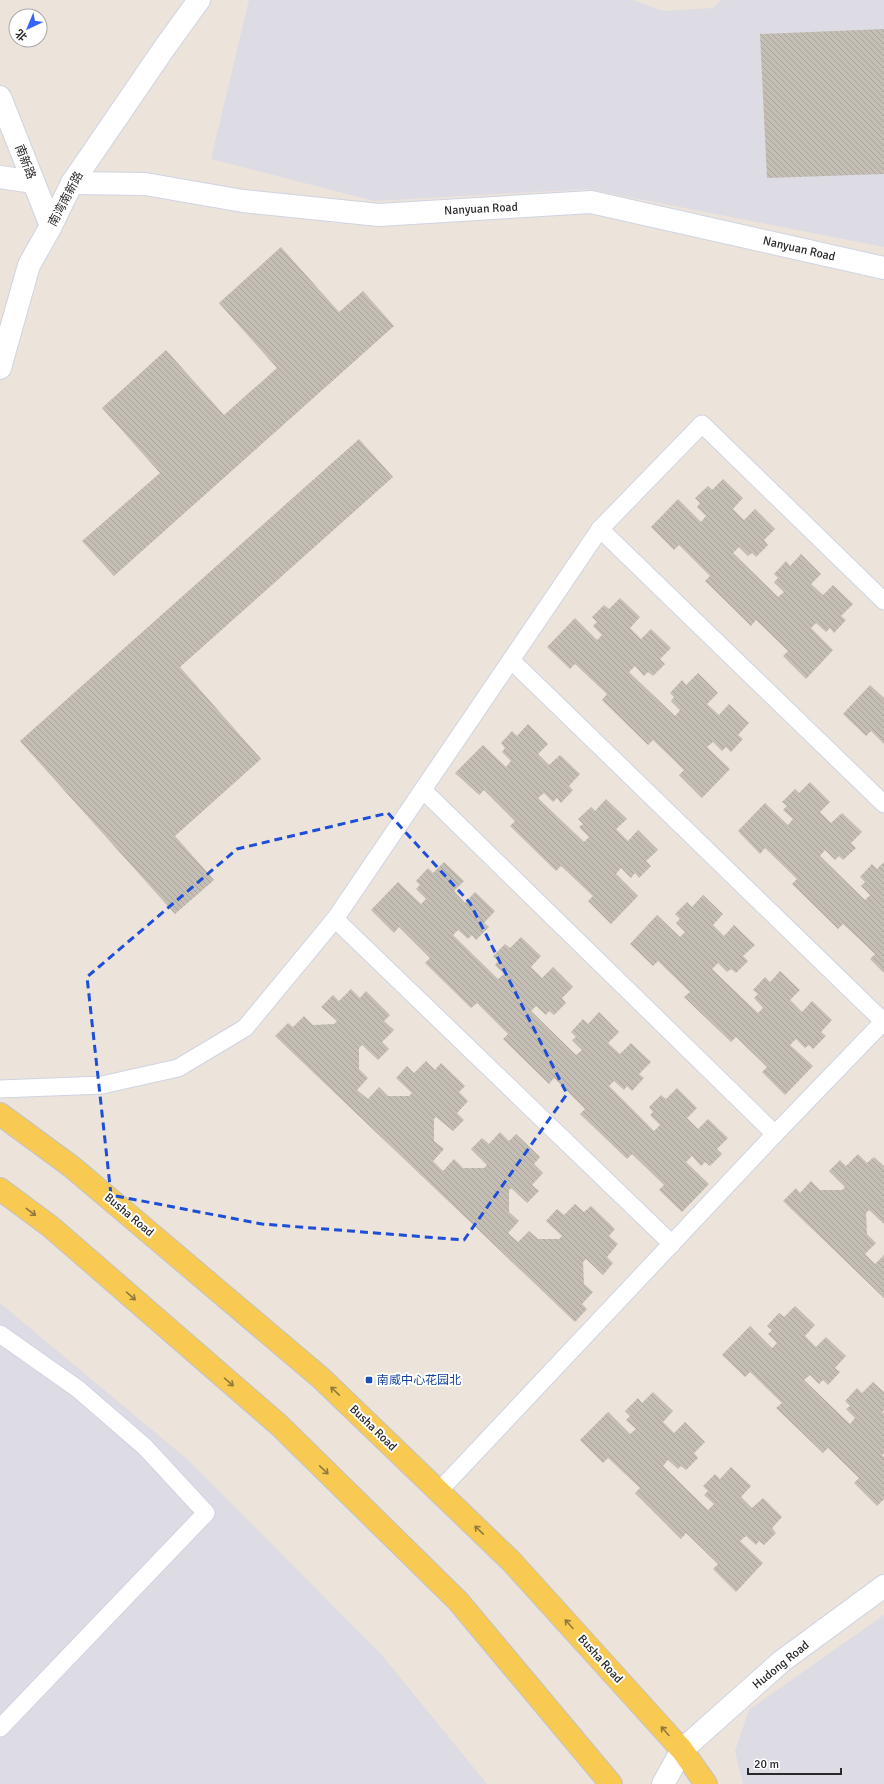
<svg xmlns="http://www.w3.org/2000/svg" width="884" height="1784" viewBox="0 0 884 1784" font-family="Signika,'Noto Sans SC',sans-serif">
  <style>
    .industrial { fill: #dddbe4 }
    .building { fill: url(#building-back-hatch) }
    .lines { fill: none; stroke-linecap: round; stroke-linejoin: round }
    .lane-casing { stroke: #cfd4e3; stroke-width: 19 }
    .street-casing { stroke: #cfd4e3; stroke-width: 24 }
    .secondary-casing { stroke: #cfd4e3; stroke-width: 24 }
    .primary-casing { stroke: #c3c3c3; stroke-width: 24 }
    .lane { stroke: #fff; stroke-width: 17 }
    .street { stroke: #fff; stroke-width: 22 }
    .secondary { stroke: #fff; stroke-width: 22 }
    .primary { stroke: #f9ca52; stroke-width: 22 }
    .oneway { stroke: #917a3e }
    .marked { fill: none; stroke: #1d4ed8; stroke-width: 3; stroke-dasharray: 8 5; stroke-linejoin: round }
    .transit-dot { fill: #1a4fb4; stroke: #fff; stroke-width: 1.5 }
    .labels { text-anchor: middle; dominant-baseline: central; stroke-width: 4; stroke-linejoin: round; paint-order: stroke }
    .street-label { font-size: 12px; fill: #292929; stroke: #fff }
    .transit-label { font-size: 12px; fill: #164399; stroke: #fff; text-anchor: start }
  </style>
  <defs>
    <pattern id="building-back-hatch" width="6" height="6" patternUnits="userSpaceOnUse"><rect width="6" height="6" fill="#c4beb5"/><path d="M-1 5l2 2M0 0l6 6M5-1l2 2" fill="none" stroke="#a8a39c"/></pattern>
  </defs>
  <rect width="100%" height="100%" fill="#ece3da"/>
  <g class="industrial">
    <polygon points="249,0 632,0 664,11 713,8 721,0 884,0 884,247 588,189 374,201 211,159"/>
    <polygon points="0,1303 187,1459 381,1654 487,1784 0,1784"/>
    <polygon points="884,1615 884,1784 743,1784 735,1751 749,1710"/>
  </g>
  <g class="building">
    <polygon points="884,29 884,174 767,178 760,34"/>
    <polygon points="281,247 339,312 363,291 394,326 114,576 82,541 160,473 102,408 166,350 224,415 277,368 219,303"/>
    <polygon points="359,439 393,477 180,667 261,759 175,836 214,880 175,914 20,741"/>
    <polygon points="723,479 743,498 733,509 744,520 755,509 775,529 764,540 768,545 756,557 752,553 748,556 739,547 733,553 778,597 784,592 774,582 778,578 774,574 786,561 790,566 801,554 821,574 811,584 823,595 833,585 853,604 841,616 846,620 834,633 830,628 826,632 816,623 811,628 833,650 806,679 783,656 788,651 756,620 751,626 705,581 710,576 679,545 674,550 651,527 678,499 701,522 706,516 697,507 700,503 695,498 708,486 712,490"/>
    <polygon points="620,598 640,617 630,628 641,639 651,629 671,648 660,659 665,664 653,676 648,672 644,676 635,666 629,672 675,716 680,710 671,701 674,697 670,693 682,680 686,685 698,673 718,693 707,704 719,715 729,704 749,723 738,735 743,739 731,752 726,747 722,751 713,742 707,747 730,769 702,798 679,775 684,770 653,740 648,745 602,700 607,694 575,664 570,669 547,647 575,618 597,640 602,635 593,626 597,622 592,617 604,605 609,609"/>
    <polygon points="870,685 884,698 884,744 871,731 866,736 843,714"/>
    <polygon points="528,724 548,744 538,754 549,765 560,755 580,774 569,786 573,790 561,803 557,798 553,802 544,793 538,798 584,842 589,837 579,827 583,824 578,819 591,807 595,811 606,799 627,819 616,829 628,841 638,830 658,850 646,861 651,866 639,878 635,873 631,878 621,868 616,874 638,896 611,924 588,901 593,896 561,866 556,871 510,826 515,821 484,790 479,795 455,773 483,745 506,767 511,761 502,752 505,748 501,743 512,731 517,736"/>
    <polygon points="810,782 830,802 820,812 831,823 842,813 862,832 851,843 856,848 843,860 839,856 835,860 825,850 820,856 865,900 870,895 861,886 865,882 860,877 872,864 877,869 884,862 884,973 870,959 875,954 843,924 838,929 792,884 797,879 765,848 760,854 738,831 765,803 788,825 793,819 783,810 787,806 782,802 795,789 799,793"/>
    <polygon points="444,862 464,881 454,891 465,903 475,892 495,911 484,923 489,927 476,940 472,935 468,939 458,930 453,935 498,979 504,974 495,965 498,961 493,956 505,944 510,948 521,937 541,956 531,967 542,978 553,967 573,987 562,998 566,1003 554,1015 549,1011 546,1015 536,1006 531,1011 576,1055 582,1050 572,1040 576,1037 571,1032 583,1019 588,1024 599,1012 619,1032 608,1043 620,1054 631,1043 651,1062 639,1074 644,1078 632,1091 627,1086 624,1090 614,1081 609,1086 654,1131 660,1125 650,1115 653,1112 649,1107 661,1095 666,1099 677,1088 697,1108 687,1118 698,1129 708,1119 728,1138 717,1149 722,1154 710,1166 705,1162 701,1166 692,1156 686,1162 709,1184 682,1212 659,1190 664,1185 632,1154 627,1159 580,1114 585,1109 554,1078 549,1084 503,1039 508,1034 477,1003 471,1008 425,963 430,958 399,927 394,933 371,910 398,882 421,904 426,899 416,889 420,885 416,881 428,868 433,873"/>
    <polygon points="703,895 723,914 713,925 724,936 734,925 755,945 743,956 748,961 736,973 731,969 727,972 718,963 712,969 758,1013 763,1008 754,998 758,994 753,990 765,977 770,982 780,971 800,990 790,1000 802,1012 812,1001 832,1020 821,1032 826,1036 813,1049 809,1045 805,1048 796,1039 790,1045 813,1066 785,1095 762,1072 767,1067 736,1037 731,1042 684,997 690,992 658,961 653,966 630,944 657,915 680,937 685,932 676,923 680,919 675,914 687,902 692,907"/>
    <polygon points="351,989 360,998 366,991 390,1015 384,1021 394,1030 382,1042 389,1049 378,1060 362,1045 359,1048 359,1069 368,1078 357,1090 368,1099 379,1087 388,1096 409,1096 412,1093 396,1078 407,1066 414,1073 426,1061 435,1070 441,1063 465,1086 459,1092 468,1101 457,1113 464,1120 453,1131 436,1117 434,1119 434,1141 444,1149 433,1161 443,1171 454,1159 463,1168 484,1168 487,1165 471,1149 482,1138 489,1144 500,1132 509,1141 516,1134 540,1157 534,1164 543,1173 532,1185 539,1191 527,1203 511,1188 509,1191 509,1212 519,1221 508,1233 518,1242 529,1231 538,1239 559,1239 562,1236 546,1221 557,1209 564,1215 575,1204 584,1212 591,1206 615,1229 609,1236 618,1244 607,1257 613,1263 603,1275 586,1259 583,1262 584,1284 593,1292 582,1304 587,1309 575,1322 275,1036 288,1023 293,1027 304,1016 313,1025 334,1024 337,1021 321,1007 333,995 339,1001"/>
    <polygon points="858,1154 867,1163 874,1157 884,1166 884,1224 869,1210 866,1213 867,1234 876,1243 865,1254 875,1264 884,1255 884,1298 783,1201 796,1188 800,1193 811,1181 820,1190 842,1190 845,1187 829,1171 840,1160 846,1166"/>
    <polygon points="795,1306 815,1325 805,1336 816,1347 826,1337 846,1356 835,1368 840,1372 828,1385 823,1380 819,1384 810,1375 804,1380 850,1424 855,1418 846,1409 850,1406 845,1401 857,1388 862,1393 873,1382 884,1392 884,1410 882,1412 884,1413 884,1453 882,1455 884,1457 884,1499 877,1506 854,1483 859,1478 828,1448 823,1453 776,1408 782,1403 750,1372 745,1377 722,1355 750,1326 772,1348 777,1343 768,1334 772,1330 767,1326 779,1313 784,1317"/>
    <polygon points="653,1392 673,1411 663,1422 674,1433 685,1422 705,1442 694,1453 698,1458 686,1470 681,1466 678,1469 668,1460 663,1466 708,1510 714,1504 704,1495 708,1491 703,1486 715,1474 720,1479 731,1467 751,1486 741,1497 752,1508 763,1498 782,1517 772,1528 776,1533 764,1545 759,1541 756,1545 746,1536 740,1541 763,1563 736,1592 713,1569 718,1564 686,1533 681,1539 635,1493 640,1488 608,1458 603,1463 580,1440 608,1412 630,1434 636,1429 626,1420 630,1416 625,1411 638,1398 642,1403"/>
  </g>
  <g class="lines">
    <g class="lane-casing">
      <g id="lane">
        <polyline points="600,529 884,804"/>
        <polyline points="511,660 884,1022"/>
        <polyline points="423,790 775,1134"/>
        <polyline points="335,919 672,1244"/>
        <polyline points="0,1089 102,1085 178,1068 245,1028 335,919 600,529 702,424 884,601"/>
        <polyline points="0,1334 78,1389 145,1447 206,1513 0,1728"/>
        <polyline points="439,1491 775,1134 884,1021"/>
      </g>
    </g>
    <g class="street-casing">
      <g id="street">
        <polyline points="72,183 145,184 243,201 379,215 591,202 884,268"/>
        <polyline points="72,183 165,47 199,0"/>
        <polyline points="682,1750 782,1661 884,1586"/>
      </g>
    </g>
    <g class="secondary-casing">
      <g id="secondary">
        <polyline points="0,97 51,226"/>
        <polyline points="0,177 33,182"/>
        <polyline points="0,368 29,265 51,226 72,183"/>
        <polyline points="663,1784 682,1750"/>
      </g>
    </g>
    <g class="primary-casing">
      <g id="primary">
        <polyline points="0,1114 72,1167 321,1378 511,1561 682,1750 706,1784"/>
        <polyline points="0,1189 51,1227 279,1425 458,1601 611,1784"/>
      </g>
    </g>
    <use href="#lane" class="lane"/>
    <use href="#street" class="street"/>
    <use href="#secondary" class="secondary"/>
    <use href="#primary" class="primary"/>
  </g>
  <defs><path id="oneway-shaft" d="M-6 0H5M1.5-3L5.5 0L1.5 3" fill="none" stroke-width="1.6" stroke-linecap="round" stroke-linejoin="round"/></defs>
  <g class="oneway">
    <use href="#oneway-shaft" transform="translate(31 1212) rotate(37)"/>
    <use href="#oneway-shaft" transform="translate(131 1296) rotate(41)"/>
    <use href="#oneway-shaft" transform="translate(229 1382) rotate(41)"/>
    <use href="#oneway-shaft" transform="translate(335 1391) rotate(-136)"/>
    <use href="#oneway-shaft" transform="translate(324 1470) rotate(44)"/>
    <use href="#oneway-shaft" transform="translate(479 1530) rotate(-136)"/>
    <use href="#oneway-shaft" transform="translate(569 1624) rotate(-132)"/>
    <use href="#oneway-shaft" transform="translate(665 1731) rotate(-132)"/>
  </g>
  <path class="marked" d="M 388,813 L 470,903 L 567,1094 L 464,1240 L 262,1224 L 111,1195 L 87,977 L 237,849 Z"/>
  <rect class="transit-dot" x="365" y="1376" width="8" height="8" rx="2"/>
  <g class="labels">
    <g class="street-label">
      <text transform="translate(25 162) rotate(69)">南新路</text>
      <text transform="translate(66 199) rotate(-62)">南湾南新路</text>
      <text transform="translate(481 209) rotate(-3)">Nanyuan Road</text>
      <text transform="translate(799 249) rotate(13)">Nanyuan Road</text>
      <text transform="translate(129 1215) rotate(40)">Busha Road</text>
      <text transform="translate(373 1428) rotate(44)">Busha Road</text>
      <text transform="translate(600 1659) rotate(48)">Busha Road</text>
      <text transform="translate(781 1665) rotate(-39)">Hudong Road</text>
    </g>
    <g class="transit-label">
      <text x="377" y="1380">南威中心花园北</text>
    </g>
  </g>
  <g transform="translate(28 28) rotate(224)"><circle r="19" fill="#ffffff" stroke="#a9a9a9"/>
  <path d="M0-3L7 15L0 10L-7 15Z" fill="#3463ff"/>
  <text y="-6" font-size="11" font-weight="bold" text-anchor="middle" fill="#292929">北</text>
  </g>
  <path d="M748 1768v6h93v-6" fill="none" stroke="#292929" stroke-width="2"/>
  <text x="754" y="1768" font-size="12" fill="#292929" stroke="#ffffff" stroke-width="3" paint-order="stroke">20 m</text>
</svg>
